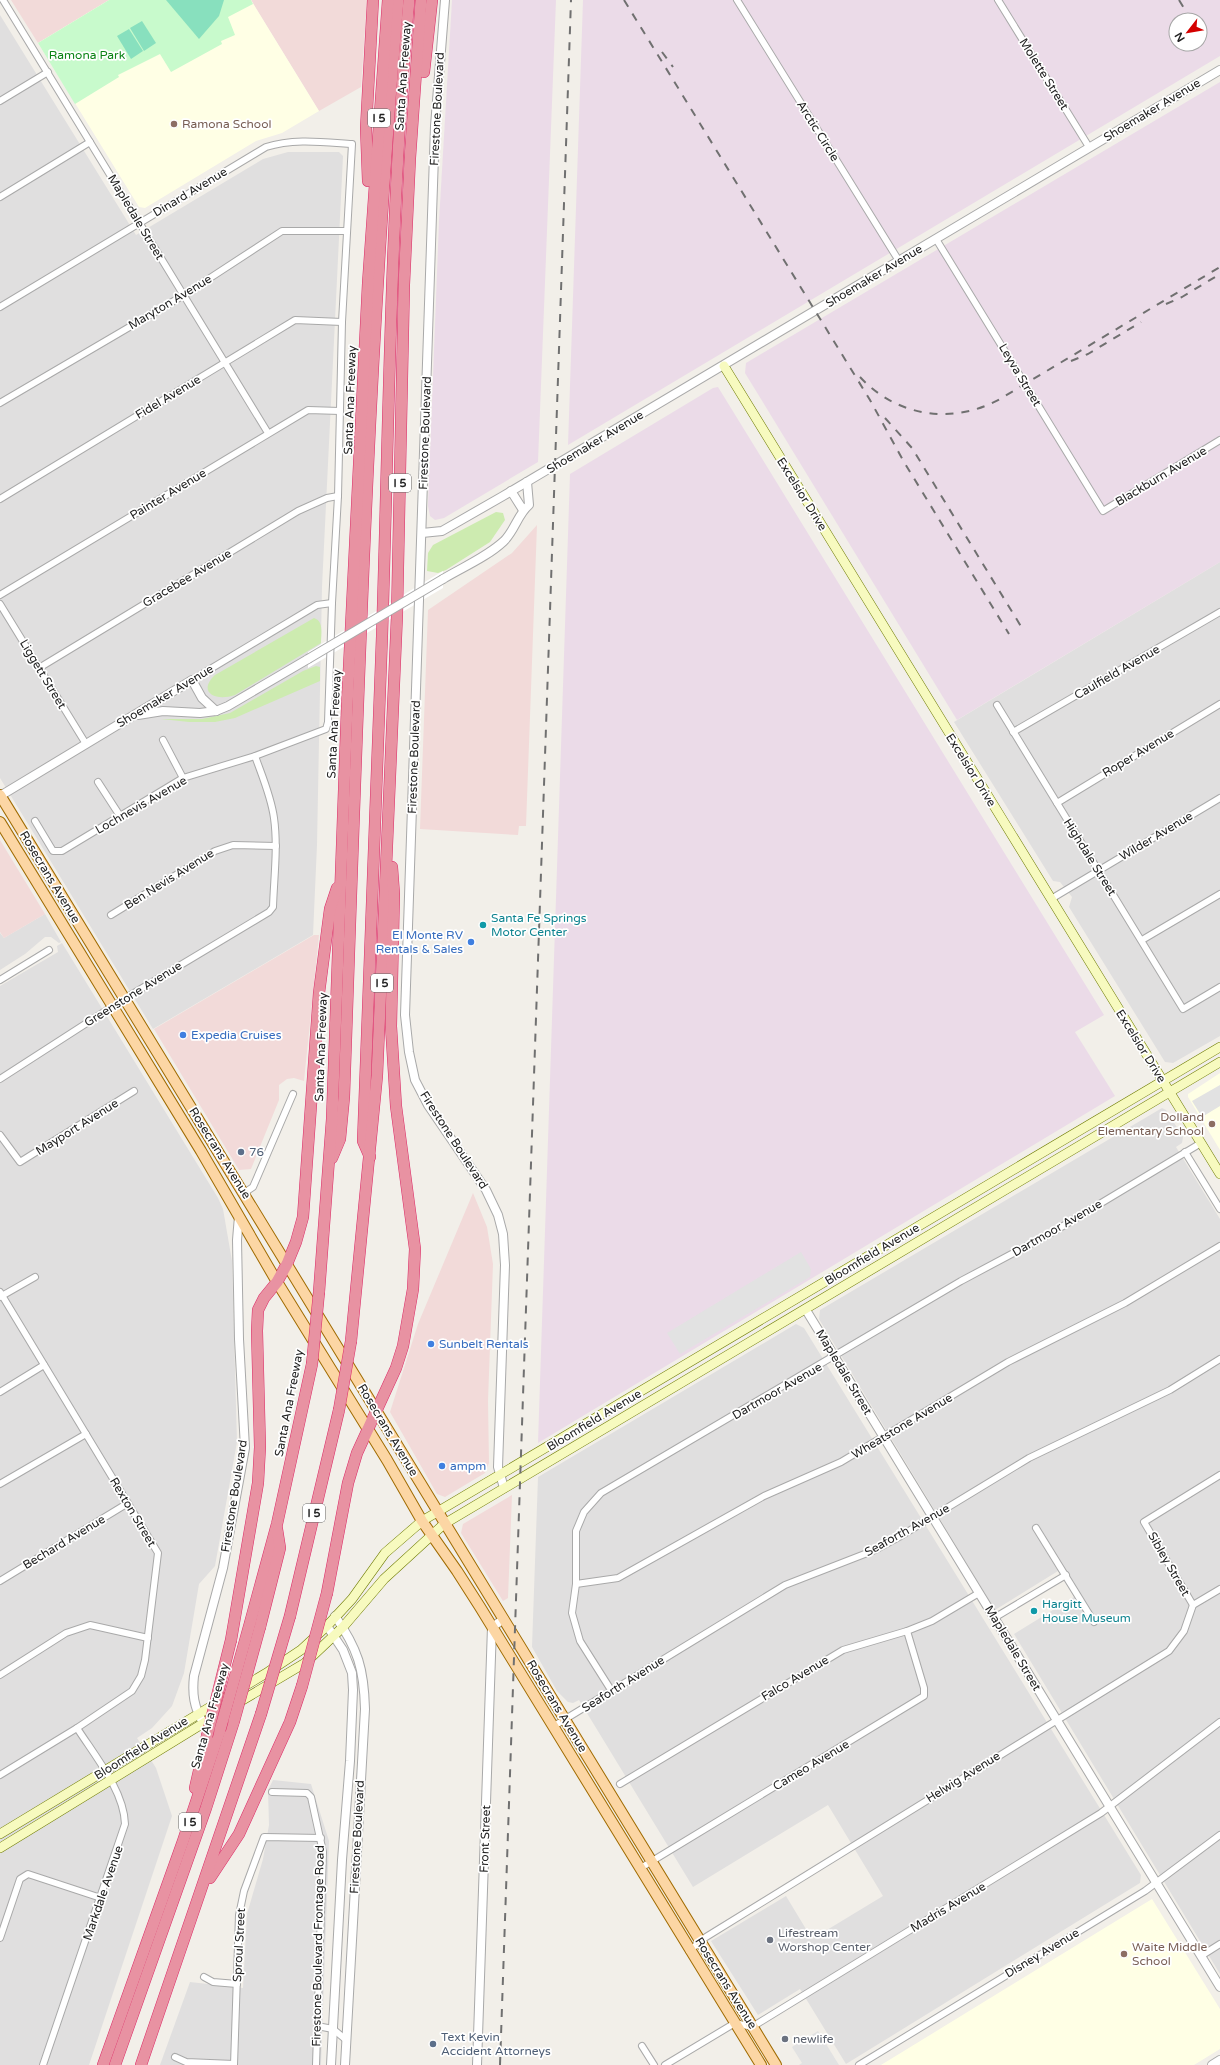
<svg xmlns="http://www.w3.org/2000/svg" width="1220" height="2065" viewBox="0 0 1220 2065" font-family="'Varela Round',sans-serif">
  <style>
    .residential { fill: #e0dfdf }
    .commercial { fill: #f2dad9 }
    .industrial { fill: #ebdbe8; fill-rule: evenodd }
    .education { fill: #ffffe5 }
    .grass { fill: #cdebb0 }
    .park { fill: #c8facc }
    .pitch { fill: #88e0be }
    .parking { fill: #e2e2e2 }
    .pier { fill: #fff }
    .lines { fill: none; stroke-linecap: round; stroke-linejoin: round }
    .minor-casing { stroke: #a9a9a9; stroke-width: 8 }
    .tertiary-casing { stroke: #a9a9a9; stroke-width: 10 }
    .secondary-casing { stroke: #707d05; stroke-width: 10 }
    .primary-casing { stroke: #a06b00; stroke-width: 12 }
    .motorway-casing { stroke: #dc2a67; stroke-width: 12 }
    .minor { stroke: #fff; stroke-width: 6 }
    .tertiary { stroke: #fff; stroke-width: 8 }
    .secondary { stroke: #f7fabf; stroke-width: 9 }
    .primary { stroke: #fcd6a4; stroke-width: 10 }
    .motorway { stroke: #e892a2; stroke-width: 11 }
    .rail { stroke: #707070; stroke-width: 2; stroke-dasharray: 8 8; stroke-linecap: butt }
    .tertiary-bridge-casing { stroke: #a9a9a9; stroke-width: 10; stroke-linecap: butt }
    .motorway-bridge-casing { stroke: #dc2a67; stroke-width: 12; stroke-linecap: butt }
    .tertiary-bridge { stroke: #fff; stroke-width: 8 }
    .motorway-bridge { stroke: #e892a2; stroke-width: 11 }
    .education-dot { fill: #8d6e63; stroke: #fff; stroke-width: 1.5 }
    .culture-dot { fill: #0f9aa8; stroke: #fff; stroke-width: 1.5 }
    .shop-dot { fill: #3f7fe0; stroke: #fff; stroke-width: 1.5 }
    .service-dot { fill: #5c6f8a; stroke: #fff; stroke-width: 1.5 }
    .worship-dot { fill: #6b7280; stroke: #fff; stroke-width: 1.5 }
    .labels { text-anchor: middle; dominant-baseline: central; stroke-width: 3.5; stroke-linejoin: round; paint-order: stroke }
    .shield { fill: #fff; stroke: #646464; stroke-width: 1 }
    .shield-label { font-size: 11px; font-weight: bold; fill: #222 }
    .park-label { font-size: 12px; fill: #0c8416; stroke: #fff }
    .street-label { font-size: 12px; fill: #222; stroke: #fff }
    .education-label { font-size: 12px; fill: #785e54; stroke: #fff; text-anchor: start }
    .culture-label { font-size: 12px; fill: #0d838f; stroke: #fff; text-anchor: start }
    .shop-label { font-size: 12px; fill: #366cbe; stroke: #fff; text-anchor: start }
    .service-label { font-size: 12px; fill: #4e5e75; stroke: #fff; text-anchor: start }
    .worship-label { font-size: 12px; fill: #5b616d; stroke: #fff; text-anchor: start }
  </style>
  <rect width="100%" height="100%" fill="#f2efe9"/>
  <g class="residential">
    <polygon points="0,15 136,235 263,159 288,152 339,152 343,156 322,587 317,845 313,935 153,1029 0,778"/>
    <polygon points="1220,562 1220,1036 1173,1063 1165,1062 1069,907 1072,897 1060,882 1053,881 954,722"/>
    <polygon points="45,914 61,942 59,943 51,937 45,937 25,954 0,970 0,933 4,938"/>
    <polygon points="62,943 218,1198 223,1209 232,1261 237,1442 215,1566 199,1584 184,1673 172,1706 152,1728 137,1738 156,1768 172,1816 89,2065 0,2065 0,986 58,952 57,946"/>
    <polygon points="1162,1108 1166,1110 1183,1137 1182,1143 1176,1147 1220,1219 1220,1974 1014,1634 1074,1597 1058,1571 995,1610 819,1319 820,1310"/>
    <polygon points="796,1324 804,1328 1141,1875 1140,1883 846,2064 800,1989 758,2015 711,1941 786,1896 812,1939 883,1896 828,1805 693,1887 579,1700 573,1703 568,1702 557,1691 532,1647 538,1477"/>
    <polygon points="273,1780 311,1784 329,1841 321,2065 160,2065 190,1982 243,1988 247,1914 263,1859 269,1825 268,1790"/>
  </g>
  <g class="commercial">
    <polygon points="11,0 109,0 38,43"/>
    <polygon points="251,0 367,0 361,87 319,111"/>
    <polygon points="537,525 526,826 519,826 518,835 420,829 428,610 512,553"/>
    <polygon points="0,840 45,914 4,938 0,932"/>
    <polygon points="314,935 319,935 304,1081 294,1078 287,1079 279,1085 279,1100 251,1169 239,1170 154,1029"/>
    <polygon points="473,1193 487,1227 493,1264 488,1401 489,1463 485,1473 445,1497 437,1494 390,1412 418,1324"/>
    <polygon points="512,1495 508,1598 503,1601 461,1533 463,1524"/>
  </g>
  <g class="industrial">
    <polygon points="452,0 556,0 538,462 444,518 435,520 430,516 428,506 439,221"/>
    <path d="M 583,0 L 1220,0 L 1220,56 L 568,445 ZM 1176,20 L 1200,20 L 1200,44 L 1176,44 Z"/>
    <polygon points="1220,82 1220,562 957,720 745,373 746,363"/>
    <polygon points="718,387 1104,1015 1075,1032 1115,1096 538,1443 570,474 713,388"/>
  </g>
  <g class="education">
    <polygon points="109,0 251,0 319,111 282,133 256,141 145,208 139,207 38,43"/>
    <polygon points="1220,1073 1220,1150 1188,1097 1188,1094"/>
    <polygon points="1152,1899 1220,2009 1220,2049 1194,2065 881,2065"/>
  </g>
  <g class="grass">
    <polygon points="496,512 503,513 505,520 490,542 446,570 438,573 427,571 428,553 433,545"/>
    <path d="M 314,618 C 324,621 321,634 321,643 L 235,695 C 215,702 197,692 215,675 Z"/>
    <polygon points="316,666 320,667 320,681 235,718 215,722 189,722 161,719 202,719 230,713 303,671"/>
  </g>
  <polygon class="park" points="109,0 251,0 253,4 228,17 235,35 221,41 222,44 171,72 160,54 118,75 119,77 75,104 38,43"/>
  <g class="pitch">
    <polygon points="166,0 224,0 219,16 199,39"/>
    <polygon points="142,21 156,43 144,51 130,28"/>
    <polygon points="129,29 143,51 131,59 117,36"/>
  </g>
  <g class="parking">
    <polygon points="1220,1085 1220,1106 1202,1117 1192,1101"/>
    <polygon points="801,1252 811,1269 810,1277 680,1354 667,1333"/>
    <polygon points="818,2031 839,2065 799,2065 802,2063 792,2047"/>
  </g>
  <polygon class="pier" points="443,571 443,588 308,668 308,652"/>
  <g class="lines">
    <g class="minor-casing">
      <g id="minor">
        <polyline points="3,0 268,433"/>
        <polyline points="737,0 899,261"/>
        <polyline points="998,0 1089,147"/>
        <polyline points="0,101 48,72"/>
        <polyline points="0,197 90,142"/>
        <polyline points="936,239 1103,511 1220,440"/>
        <path d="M 0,307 L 266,147 C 293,138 323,142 352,144 L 342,322 L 338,496 L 332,603 L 328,722 L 326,729 L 255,756 L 183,778 L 62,851 L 53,851 L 35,821"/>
        <polyline points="0,403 184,295 282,231 346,231"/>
        <polyline points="0,499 295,320 342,322"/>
        <polyline points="0,595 308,410 340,411"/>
        <polyline points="0,604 86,744"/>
        <polyline points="39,668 298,511 327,498 338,496"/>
        <polyline points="192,680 317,605 332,603"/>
        <polyline points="997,705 1183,1009 1220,987"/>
        <polyline points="1013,732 1220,612"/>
        <polyline points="163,740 183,778"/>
        <polyline points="98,782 120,816"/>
        <polyline points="1057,803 1220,704"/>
        <polyline points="1051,899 1220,798"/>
        <polyline points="111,915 215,851 233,845 276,846"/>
        <polyline points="1142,940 1220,894"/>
        <polyline points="0,980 49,950"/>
        <path d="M 0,1079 L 124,999 L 269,912 L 273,907 C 274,877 278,847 274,818 C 271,796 262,776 255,756"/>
        <polyline points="0,1135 20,1162 134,1091"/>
        <polyline points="1185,1152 1220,1209"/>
        <polyline points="244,1193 253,1187 293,1094"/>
        <polyline points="0,1292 158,1553 145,1660 141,1676 132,1691 77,1728 0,1775"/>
        <polyline points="0,1297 35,1277"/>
        <polyline points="0,1392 44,1365"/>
        <polyline points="0,1484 86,1434"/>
        <polyline points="1036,1528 1094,1622"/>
        <polyline points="0,1581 128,1503"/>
        <polyline points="576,1584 618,1578 764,1496 841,1462 1008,1362 1125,1303 1220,1246"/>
        <polyline points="1193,1605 1144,1522 1220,1475"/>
        <polyline points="994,1618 1066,1575"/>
        <polyline points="0,1675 66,1633 90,1625 148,1638"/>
        <polyline points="611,1690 580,1641 572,1613 576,1584 576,1531 584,1512 601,1493 961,1281 1053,1232 1201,1143"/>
        <polyline points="554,1726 785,1585 875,1550 899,1537 1029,1458 1170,1390 1220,1359"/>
        <polyline points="620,1784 843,1650 907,1631 932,1621 979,1593"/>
        <polyline points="272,1792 307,1793 311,1797 323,1852 316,2065"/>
        <polyline points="639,1869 924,1696 924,1688 907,1631"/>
        <polyline points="0,1938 20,1879 28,1874 101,1898"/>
        <polyline points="689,1951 706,1937 1169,1651 1184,1631 1193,1605 1220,1589"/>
        <polyline points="1201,1956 1220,1944"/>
        <polyline points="204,1977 213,1982 237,1984"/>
        <polyline points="317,2026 333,2029 345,2039"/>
        <polyline points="642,2046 654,2065"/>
        <polyline points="175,2057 186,2062 234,2064"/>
        <path d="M 43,2065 L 125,1824 C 124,1791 95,1756 77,1728"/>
        <polyline points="234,2065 239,1915 244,1891 264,1837 321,1838"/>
        <polyline points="665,2065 735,2023 752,2027 1101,1813 1220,1722"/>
        <polyline points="859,2065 1145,1891 1220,1835"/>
      </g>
    </g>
    <g class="tertiary-casing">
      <g id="tertiary">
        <polyline points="445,0 435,126 405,1015 409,1052 415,1080 428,1105 486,1190 498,1215 503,1234 505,1265 498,1467 504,1488"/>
        <polyline points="511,491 523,510"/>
        <polyline points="422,533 442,531 503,496 1220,70"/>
        <path d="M 443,579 C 463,567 487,557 504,541 C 515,530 518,514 529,505 L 527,482"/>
        <polyline points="138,715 163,711 200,713 216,711 228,706 308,659"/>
        <polyline points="0,796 192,680 202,698 216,711"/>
        <polyline points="806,1310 1220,1987"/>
        <path d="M 335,1616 C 358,1649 364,1669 365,1709 L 345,2065"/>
        <polyline points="327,1626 343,1650 352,1673 353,1690 350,1761 342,1860 331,2065"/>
        <path d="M 203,1723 C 194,1707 192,1694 194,1676 L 223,1568 L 245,1448 L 239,1339 L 237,1240 L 239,1216"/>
        <polyline points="477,2065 492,1627 504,1619"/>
        <polyline points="1212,2065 1220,2060"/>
      </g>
    </g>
    <g class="secondary-casing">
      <g id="secondary">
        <polyline points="724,366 1220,1174"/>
        <polyline points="236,1704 305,1663 343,1627 384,1579 444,1524 1220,1062"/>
        <polyline points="0,1834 268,1672 301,1650 327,1626 352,1599 385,1553 422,1521 1220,1047"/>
        <polyline points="0,1848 215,1716"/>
      </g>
    </g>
    <g class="primary-casing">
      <g id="primary">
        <polyline points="0,795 776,2065"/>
        <polyline points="0,822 201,1151 277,1282 387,1460 422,1521 457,1571 480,1607 761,2065"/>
      </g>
    </g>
    <g class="motorway-casing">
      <g id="motorway">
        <polyline points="424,72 432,0"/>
        <polyline points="368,181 366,128 373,0"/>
        <path d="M 370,1157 L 363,1141 C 368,973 377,805 382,636 C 389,424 390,212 409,0"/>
        <path d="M 332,1158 L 340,1139 L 344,1097 C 357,731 367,365 398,0"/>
        <polyline points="319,1292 332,1119 347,707 368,283 388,0"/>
        <polyline points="351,1341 377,1076 397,615 404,285 410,158 421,0"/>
        <polyline points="327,1593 348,1483 357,1453 396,1368 403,1346 413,1289 415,1249 396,1106 391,1026 394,894 392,867"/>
        <polyline points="290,1616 339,1410"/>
        <polyline points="250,1623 277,1524 312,1364"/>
        <polyline points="260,1627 280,1548 277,1529"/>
        <polyline points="231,1640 258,1483 260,1447 257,1331 258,1310 264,1298 277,1282 287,1264 296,1242 303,1217 319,993 330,909 337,888"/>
        <polyline points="195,1788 207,1736"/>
        <polyline points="210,1878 239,1834 290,1722 302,1686"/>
        <polyline points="103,2065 183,1841 220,1730"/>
        <polyline points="115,2065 206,1808 234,1721"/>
        <polyline points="141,2065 261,1714"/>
      </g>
    </g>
    <use href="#minor" class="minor"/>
    <use href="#tertiary" class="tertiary"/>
    <use href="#secondary" class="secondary"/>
    <use href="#primary" class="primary"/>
    <use href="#motorway" class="motorway"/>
    <g class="rail">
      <polyline points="624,0 870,400 904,462 1009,634"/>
      <polyline points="1179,0 1191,20"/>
      <polyline points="662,52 673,67"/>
      <polyline points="1166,304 1182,297 1220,274"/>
      <polyline points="1071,361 1088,354 1141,322"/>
      <path d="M 860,377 C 897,417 953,425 1000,399 L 1220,267"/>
      <polyline points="885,418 912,448 1022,628"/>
      <polyline points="500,2065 571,0"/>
    </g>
    <g class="tertiary-bridge-casing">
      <polyline id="tertiary-bridge" points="308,659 443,579"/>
    </g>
    <g class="motorway-bridge-casing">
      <g id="motorway-bridge">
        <polyline points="312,1364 319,1292"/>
        <polyline points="339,1410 351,1341"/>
        <polyline points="302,1686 327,1593"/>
        <polyline points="261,1714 290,1616"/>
        <polyline points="234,1721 260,1627"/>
        <polyline points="220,1730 250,1623"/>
        <polyline points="207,1736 231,1640"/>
      </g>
    </g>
    <use href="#tertiary-bridge" class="tertiary-bridge"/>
    <use href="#motorway-bridge" class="motorway-bridge"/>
  </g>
  <g class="education-dot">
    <circle cx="174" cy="124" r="4"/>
    <circle cx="1212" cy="1124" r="4"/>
    <circle cx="1124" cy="1954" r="4"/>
  </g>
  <g class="culture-dot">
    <circle cx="483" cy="925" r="4"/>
    <circle cx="1034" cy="1611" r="4"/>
  </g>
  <g class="shop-dot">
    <circle cx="471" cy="942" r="4"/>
    <circle cx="183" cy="1035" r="4"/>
    <circle cx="431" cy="1344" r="4"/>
    <circle cx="442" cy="1466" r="4"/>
  </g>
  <g class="service-dot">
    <circle cx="241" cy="1152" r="4"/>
    <circle cx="433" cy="2044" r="4"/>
  </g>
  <g class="worship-dot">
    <circle cx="770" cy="1940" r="4"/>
    <circle cx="785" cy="2039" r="4"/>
  </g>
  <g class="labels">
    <g class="shield">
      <rect x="368" y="109" width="22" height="18" rx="3"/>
      <rect x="389" y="474" width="22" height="18" rx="3"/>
      <rect x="371" y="974" width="22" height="18" rx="3"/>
      <rect x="303" y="1504" width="22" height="18" rx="3"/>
      <rect x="179" y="1813" width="22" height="18" rx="3"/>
    </g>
    <g class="shield-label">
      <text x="379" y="118">I 5</text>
      <text x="400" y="483">I 5</text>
      <text x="382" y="983">I 5</text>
      <text x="314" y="1513">I 5</text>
      <text x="190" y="1822">I 5</text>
    </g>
    <g class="park-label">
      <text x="87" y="55">Ramona Park</text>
    </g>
    <g class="street-label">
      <text transform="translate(1044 74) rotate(58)">Molette Street</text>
      <text transform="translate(403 76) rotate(-86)">Santa Ana Freeway</text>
      <text transform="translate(437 109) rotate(-87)">Firestone Boulevard</text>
      <text transform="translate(1152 110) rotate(-31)">Shoemaker Avenue</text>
      <text transform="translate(818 131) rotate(58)">Arctic Circle</text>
      <text transform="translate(190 192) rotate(-31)">Dinard Avenue</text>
      <text transform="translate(136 217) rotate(59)">Mapledale Street</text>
      <text transform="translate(874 276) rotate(-31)">Shoemaker Avenue</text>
      <text transform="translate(170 302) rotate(-31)">Maryton Avenue</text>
      <text transform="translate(1020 375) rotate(59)">Leyva Street</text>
      <text transform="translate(168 397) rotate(-31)">Fidel Avenue</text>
      <text transform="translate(350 400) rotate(-88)">Santa Ana Freeway</text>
      <text transform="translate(425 433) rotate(-88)">Firestone Boulevard</text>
      <text transform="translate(595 442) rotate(-31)">Shoemaker Avenue</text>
      <text transform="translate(1161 476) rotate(-31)">Blackburn Avenue</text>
      <text transform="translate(168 494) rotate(-31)">Painter Avenue</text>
      <text transform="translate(802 494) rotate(58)">Excelsior Drive</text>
      <text transform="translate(187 578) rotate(-31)">Gracebee Avenue</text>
      <text transform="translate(1117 672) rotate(-30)">Caulfield Avenue</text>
      <text transform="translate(43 674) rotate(59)">Liggett Street</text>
      <text transform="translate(165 696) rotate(-31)">Shoemaker Avenue</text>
      <text transform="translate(334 724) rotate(-87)">Santa Ana Freeway</text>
      <text transform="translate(1138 753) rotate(-31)">Roper Avenue</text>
      <text transform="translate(414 757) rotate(-88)">Firestone Boulevard</text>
      <text transform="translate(971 770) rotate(58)">Excelsior Drive</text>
      <text transform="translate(141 805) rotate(-30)">Lochnevis Avenue</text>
      <text transform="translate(1156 836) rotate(-31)">Wilder Avenue</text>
      <text transform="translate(1090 857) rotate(58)">Highdale Street</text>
      <text transform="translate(50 877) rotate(59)">Rosecrans Avenue</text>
      <text transform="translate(169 879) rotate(-32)">Ben Nevis Avenue</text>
      <text transform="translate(133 994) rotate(-32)">Greenstone Avenue</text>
      <text transform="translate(1141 1046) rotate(58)">Excelsior Drive</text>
      <text transform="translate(321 1047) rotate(-88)">Santa Ana Freeway</text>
      <text transform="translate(77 1127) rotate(-32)">Mayport Avenue</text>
      <text transform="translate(454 1140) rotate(57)">Firestone Boulevard</text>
      <text transform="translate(220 1153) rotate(58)">Rosecrans Avenue</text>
      <text transform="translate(1057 1228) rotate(-30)">Dartmoor Avenue</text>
      <text transform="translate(872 1254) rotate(-31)">Bloomfield Avenue</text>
      <text transform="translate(844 1372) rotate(59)">Mapledale Street</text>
      <text transform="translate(777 1391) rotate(-30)">Dartmoor Avenue</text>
      <text transform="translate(289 1403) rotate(-79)">Santa Ana Freeway</text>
      <text transform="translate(594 1420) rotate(-31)">Bloomfield Avenue</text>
      <text transform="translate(902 1426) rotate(-31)">Wheatstone Avenue</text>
      <text transform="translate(388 1430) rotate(59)">Rosecrans Avenue</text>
      <text transform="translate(234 1496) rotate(-81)">Firestone Boulevard</text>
      <text transform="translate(133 1512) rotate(59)">Rexton Street</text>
      <text transform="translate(907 1530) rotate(-29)">Seaforth Avenue</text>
      <text transform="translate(64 1542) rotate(-31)">Bechard Avenue</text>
      <text transform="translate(1169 1564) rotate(60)">Sibley Street</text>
      <text transform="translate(1013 1648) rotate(59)">Mapledale Street</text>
      <text transform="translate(795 1678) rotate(-31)">Falco Avenue</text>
      <text transform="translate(623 1684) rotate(-32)">Seaforth Avenue</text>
      <text transform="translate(557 1706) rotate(59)">Rosecrans Avenue</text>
      <text transform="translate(210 1716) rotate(-74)">Santa Ana Freeway</text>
      <text transform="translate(141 1748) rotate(-32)">Bloomfield Avenue</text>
      <text transform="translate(811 1765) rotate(-31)">Cameo Avenue</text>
      <text transform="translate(963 1777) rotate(-32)">Helwig Avenue</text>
      <text transform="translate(357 1837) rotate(-87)">Firestone Boulevard</text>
      <text transform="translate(485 1839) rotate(-88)">Front Street</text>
      <text transform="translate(103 1893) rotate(-71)">Markdale Avenue</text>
      <text transform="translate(948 1907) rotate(-31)">Madris Avenue</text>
      <text transform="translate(239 1945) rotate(-87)">Sproul Street</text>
      <text transform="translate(318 1946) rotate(-89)">Firestone Boulevard Frontage Road</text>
      <text transform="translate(1042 1953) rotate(-31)">Disney Avenue</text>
      <text transform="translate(726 1983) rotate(58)">Rosecrans Avenue</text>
    </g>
    <g class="education-label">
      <text x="182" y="124">Ramona School</text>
      <text x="1204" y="1117" text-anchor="end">Dolland<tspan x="1204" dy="14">Elementary School</tspan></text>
      <text x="1132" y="1947">Waite Middle<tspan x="1132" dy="14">School</tspan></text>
    </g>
    <g class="culture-label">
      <text x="491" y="918">Santa Fe Springs<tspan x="491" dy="14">Motor Center</tspan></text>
      <text x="1042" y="1604">Hargitt<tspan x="1042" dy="14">House Museum</tspan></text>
    </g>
    <g class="shop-label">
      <text x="463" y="935" text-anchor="end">El Monte RV<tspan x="463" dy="14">Rentals &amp; Sales</tspan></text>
      <text x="191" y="1035">Expedia Cruises</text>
      <text x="439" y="1344">Sunbelt Rentals</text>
      <text x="450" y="1466">ampm</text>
    </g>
    <g class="service-label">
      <text x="249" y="1152">76</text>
      <text x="441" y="2037">Text Kevin<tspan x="441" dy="14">Accident Attorneys</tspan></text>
    </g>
    <g class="worship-label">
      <text x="778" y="1933">Lifestream<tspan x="778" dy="14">Worshop Center</tspan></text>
      <text x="793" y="2039">newlife</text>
    </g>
  </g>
  <g transform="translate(1188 32) rotate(239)"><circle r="19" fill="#ffffff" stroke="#a7a7a7"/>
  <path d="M0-3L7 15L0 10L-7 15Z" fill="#d40000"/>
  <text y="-6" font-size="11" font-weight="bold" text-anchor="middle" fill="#222222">N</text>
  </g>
</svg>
